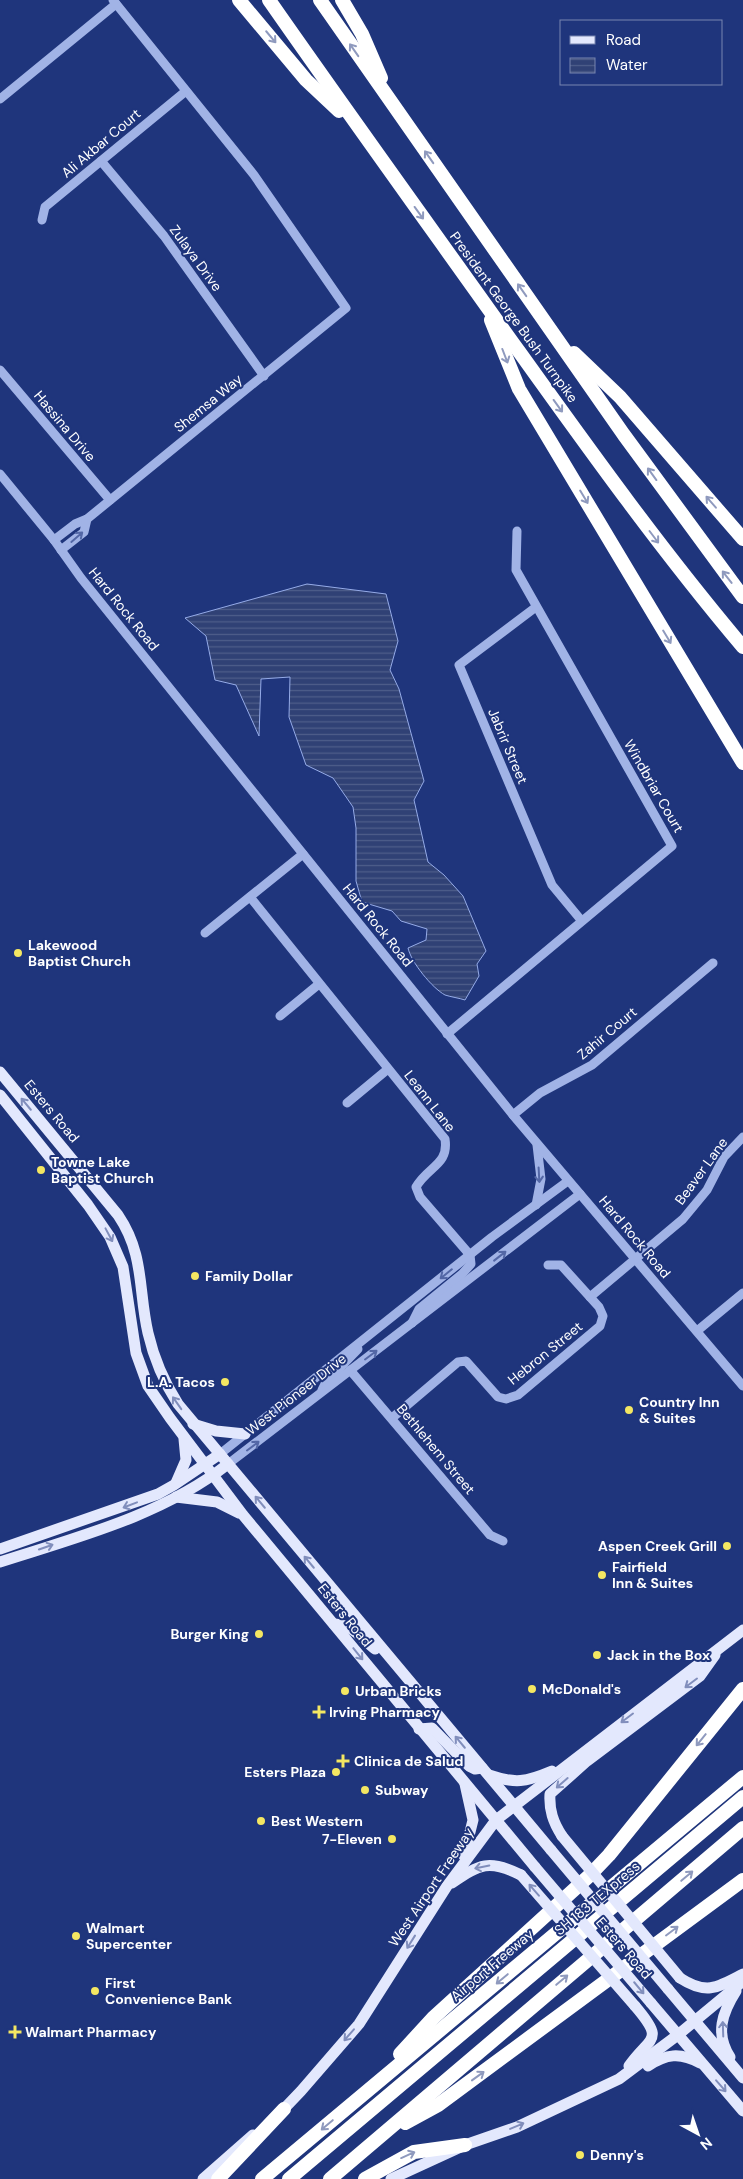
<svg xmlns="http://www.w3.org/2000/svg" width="743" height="2179" viewBox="0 0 743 2179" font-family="'DM Sans',sans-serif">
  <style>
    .water { fill: url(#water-rules); stroke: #95abe8 }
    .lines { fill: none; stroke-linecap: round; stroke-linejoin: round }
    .minor { stroke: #a1b3e6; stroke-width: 9 }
    .major { stroke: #e3e8fd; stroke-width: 11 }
    .highway { stroke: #fff; stroke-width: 14 }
    .major-bridge { stroke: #e3e8fd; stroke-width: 11 }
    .oneway { stroke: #8f9abe }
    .oneway2 { stroke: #5367a6 }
    .oneway3 { stroke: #818ebc }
    .poi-dot { fill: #f4e762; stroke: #1f357c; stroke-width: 2 }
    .labels { text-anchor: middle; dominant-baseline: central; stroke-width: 4; stroke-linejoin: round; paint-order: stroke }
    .street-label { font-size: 14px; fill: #fff; stroke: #1f357c }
    .poi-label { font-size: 14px; font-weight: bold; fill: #fff; stroke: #1f357c; text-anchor: start }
  </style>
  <defs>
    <pattern id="water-rules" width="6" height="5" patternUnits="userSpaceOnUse" patternTransform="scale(1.25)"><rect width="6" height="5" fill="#304175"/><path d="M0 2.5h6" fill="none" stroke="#4f5e8a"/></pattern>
  </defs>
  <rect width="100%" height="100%" fill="#1f357c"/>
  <path class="water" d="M 307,584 L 386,594 L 398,641 L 390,670 L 399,689 L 424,781 L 414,800 L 428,862 L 444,875 L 463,896 L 486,951 L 477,964 L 479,976 L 465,1000 C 459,998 451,997 445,995 C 432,988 411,962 408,948 L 426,940 L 427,929 L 401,921 L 392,911 L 362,902 L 356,881 L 356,828 L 353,807 L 333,778 L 306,765 L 289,717 L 290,677 L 261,679 L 259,736 L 236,685 L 215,680 L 206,636 L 185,618 Z"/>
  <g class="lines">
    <g class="minor">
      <polyline points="0,99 116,4"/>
      <polyline points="101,161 164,236 264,376"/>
      <polyline points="42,220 45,207 186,91"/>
      <polyline points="0,370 110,500"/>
      <polyline points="0,474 54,540 81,578 513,1115 743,1386"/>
      <polyline points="54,540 75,524 87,519 346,308 254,175 113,0"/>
      <polyline points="61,550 84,532 87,519"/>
      <polyline points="536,607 459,665 552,885 581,920"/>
      <path d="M 250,897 L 445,1139 C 449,1165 428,1166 416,1187 L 420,1197 L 470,1255 L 471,1264 L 462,1274 L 419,1309 L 412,1323"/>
      <polyline points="205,933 303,854"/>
      <polyline points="280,1016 319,984"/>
      <polyline points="447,1034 672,846 516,570 517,531"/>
      <polyline points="347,1103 388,1069"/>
      <polyline points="513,1115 540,1093 592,1065 713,963"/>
      <polyline points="536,1205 541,1179 537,1145"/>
      <polyline points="590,1297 683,1219 707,1190 724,1157 743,1137"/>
      <polyline points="697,1331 743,1293"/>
      <polyline points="350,1370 490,1535 503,1541"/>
      <polyline points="322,1390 326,1382 358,1349"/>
      <polyline points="392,1418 458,1362 466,1361 498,1397 506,1399 518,1395 600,1326 603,1316 599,1307 561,1265 548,1265"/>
      <polyline points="220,1454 492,1237 568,1181"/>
      <polyline points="228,1464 580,1194"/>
    </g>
    <g class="major">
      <path d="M 0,1072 L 118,1215 C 145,1255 138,1290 148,1333 C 154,1359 164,1382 178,1404 L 551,1850"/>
      <polyline points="0,1095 88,1205 110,1237 123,1267 136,1353 148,1386 170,1418 243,1515 535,1867"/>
      <polyline points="193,1424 216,1431 245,1434"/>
      <polyline points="176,1483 186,1460 184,1439"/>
      <polyline points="176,1497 217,1502 239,1513"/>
      <polyline points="0,1549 158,1494 174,1485 220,1454"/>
      <path d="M 0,1562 C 78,1537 163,1515 228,1464"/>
      <path d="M 334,1624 C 353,1625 361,1638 375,1649"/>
      <polyline points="419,1729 432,1728 469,1766 475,1769 482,1768"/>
      <path d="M 489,1775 C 515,1784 526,1782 552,1771"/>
      <path d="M 562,1836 C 553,1822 549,1810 550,1794 L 587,1761 L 700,1676 L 715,1655"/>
      <polyline points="464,1856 473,1820 465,1784"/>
      <path d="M 452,1883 C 480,1864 489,1859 521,1875"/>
      <path d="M 680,1978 C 706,1995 717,1988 743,1974"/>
      <polyline points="668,1989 743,2078"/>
      <polyline points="651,2003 743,2111"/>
      <path d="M 730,2057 C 715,2034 722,2013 736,1991"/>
      <path d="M 629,2066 C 650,2036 666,2042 635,2006"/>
      <path d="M 648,2066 C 666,2054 680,2052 700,2063"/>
      <polyline points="279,2114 301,2091 359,2024 447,1886 496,1820 743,1630"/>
      <polyline points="203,2179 253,2135"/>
      <polyline points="391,2179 465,2145 517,2127 619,2079 679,2034 743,1981"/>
    </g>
    <g class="highway">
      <polyline points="239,0 306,80 339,111"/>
      <path d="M 269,0 C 345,109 423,217 500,325 C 579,435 656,544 743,647"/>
      <polyline points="320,0 624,435 743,597"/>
      <polyline points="342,0 362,34 381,78"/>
      <polyline points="491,320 519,389 743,763"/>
      <polyline points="574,353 620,397 743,539"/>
      <polyline points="400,2054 433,2018 589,1876 609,1855 743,1689"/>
      <polyline points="405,2123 438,2105 743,1880"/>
      <polyline points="218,2179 284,2109"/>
      <polyline points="262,2179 743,1777"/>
      <polyline points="289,2179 743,1797"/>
      <polyline points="330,2179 743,1828"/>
      <polyline points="365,2179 414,2152 465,2145"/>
    </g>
    <g class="major-bridge">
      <polyline points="562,1836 680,1978"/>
      <polyline points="551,1850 668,1989"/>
      <polyline points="535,1867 651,2003"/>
      <polyline points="521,1875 635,2006"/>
    </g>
  </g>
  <defs><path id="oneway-shaft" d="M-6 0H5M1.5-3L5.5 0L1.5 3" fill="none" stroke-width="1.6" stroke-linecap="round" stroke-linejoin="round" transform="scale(1.25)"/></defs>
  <g class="oneway">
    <use href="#oneway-shaft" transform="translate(271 37) rotate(50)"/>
    <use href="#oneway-shaft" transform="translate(354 50) rotate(-125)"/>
    <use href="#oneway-shaft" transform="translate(429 157) rotate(-125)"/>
    <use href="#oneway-shaft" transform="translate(419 213) rotate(54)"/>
    <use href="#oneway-shaft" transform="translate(522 290) rotate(-125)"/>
    <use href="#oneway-shaft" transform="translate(505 356) rotate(69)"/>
    <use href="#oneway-shaft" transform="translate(558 406) rotate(54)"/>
    <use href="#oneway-shaft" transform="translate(652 474) rotate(-126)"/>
    <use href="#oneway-shaft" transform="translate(584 497) rotate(59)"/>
    <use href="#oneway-shaft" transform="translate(711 502) rotate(-131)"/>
    <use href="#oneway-shaft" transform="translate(654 537) rotate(53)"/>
    <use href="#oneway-shaft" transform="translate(727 577) rotate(-128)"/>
    <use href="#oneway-shaft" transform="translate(667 637) rotate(59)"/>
    <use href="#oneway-shaft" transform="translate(701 1740) rotate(129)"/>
    <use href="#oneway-shaft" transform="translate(687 1876) rotate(-40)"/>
    <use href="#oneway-shaft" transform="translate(672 1931) rotate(-37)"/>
    <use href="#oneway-shaft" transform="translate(502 1979) rotate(140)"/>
    <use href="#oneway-shaft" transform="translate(562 1980) rotate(-40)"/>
    <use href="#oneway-shaft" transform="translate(478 2076) rotate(-36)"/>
    <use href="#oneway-shaft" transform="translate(327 2125) rotate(140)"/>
    <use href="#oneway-shaft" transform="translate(408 2155) rotate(-24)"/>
  </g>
  <g class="oneway2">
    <use href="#oneway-shaft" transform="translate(77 537) rotate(-41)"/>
    <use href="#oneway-shaft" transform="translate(539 1175) rotate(87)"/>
    <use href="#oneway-shaft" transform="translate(500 1256) rotate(-38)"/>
    <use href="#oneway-shaft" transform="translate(446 1274) rotate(141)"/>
    <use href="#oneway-shaft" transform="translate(371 1355) rotate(-37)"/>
    <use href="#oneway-shaft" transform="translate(253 1446) rotate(-37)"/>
  </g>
  <g class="oneway3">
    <use href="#oneway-shaft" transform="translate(26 1104) rotate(-130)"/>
    <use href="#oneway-shaft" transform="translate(109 1235) rotate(62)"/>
    <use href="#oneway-shaft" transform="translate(177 1403) rotate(-125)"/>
    <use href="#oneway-shaft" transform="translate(260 1502) rotate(-130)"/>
    <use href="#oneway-shaft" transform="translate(130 1505) rotate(159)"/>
    <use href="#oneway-shaft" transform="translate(46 1547) rotate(-19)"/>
    <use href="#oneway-shaft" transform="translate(309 1562) rotate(-130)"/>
    <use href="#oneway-shaft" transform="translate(358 1654) rotate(51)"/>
    <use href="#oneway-shaft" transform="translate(691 1683) rotate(143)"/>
    <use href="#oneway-shaft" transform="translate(627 1718) rotate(143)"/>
    <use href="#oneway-shaft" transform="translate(460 1742) rotate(-130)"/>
    <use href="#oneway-shaft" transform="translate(562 1783) rotate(139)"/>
    <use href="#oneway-shaft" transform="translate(482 1867) rotate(168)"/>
    <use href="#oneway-shaft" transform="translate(534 1890) rotate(-131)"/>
    <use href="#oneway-shaft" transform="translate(411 1942) rotate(122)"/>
    <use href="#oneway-shaft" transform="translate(639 1988) rotate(50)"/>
    <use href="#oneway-shaft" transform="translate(723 2029) rotate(-92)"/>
    <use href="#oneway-shaft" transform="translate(349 2035) rotate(131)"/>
    <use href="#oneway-shaft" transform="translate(721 2086) rotate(49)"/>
    <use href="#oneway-shaft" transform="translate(517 2126) rotate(-23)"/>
  </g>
  <g class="poi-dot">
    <circle cx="18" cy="953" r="5"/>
    <circle cx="41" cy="1170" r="5"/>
    <circle cx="195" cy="1276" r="5"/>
    <circle cx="225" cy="1382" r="5"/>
    <circle cx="629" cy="1410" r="5"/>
    <circle cx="727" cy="1546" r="5"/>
    <circle cx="602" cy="1575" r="5"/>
    <circle cx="259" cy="1634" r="5"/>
    <circle cx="597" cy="1655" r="5"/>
    <circle cx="532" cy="1689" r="5"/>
    <circle cx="345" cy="1691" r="5"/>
    <path d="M316.5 1704.5h5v5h5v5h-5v5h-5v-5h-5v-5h5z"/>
    <path d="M340.5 1753.5h5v5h5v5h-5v5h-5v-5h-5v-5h5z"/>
    <circle cx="336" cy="1772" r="5"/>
    <circle cx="365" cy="1790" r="5"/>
    <circle cx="261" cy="1821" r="5"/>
    <circle cx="392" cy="1839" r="5"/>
    <circle cx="76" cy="1936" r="5"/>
    <circle cx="95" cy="1991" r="5"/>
    <path d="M12.5 2024.5h5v5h5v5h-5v5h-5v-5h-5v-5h5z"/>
    <circle cx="580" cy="2155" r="5"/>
  </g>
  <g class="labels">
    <g class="street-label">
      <text transform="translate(101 143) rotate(-40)">Ali Akbar Court</text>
      <text transform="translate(196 258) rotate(54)">Zulaya Drive</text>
      <text transform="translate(514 317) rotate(54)">President George Bush Turnpike</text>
      <text transform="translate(208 403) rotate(-39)">Shemsa Way</text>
      <text transform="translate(65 426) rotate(50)">Hassina Drive</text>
      <text transform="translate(124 609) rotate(51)">Hard Rock Road</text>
      <text transform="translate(508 746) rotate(67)">Jabrir Street</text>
      <text transform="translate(654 786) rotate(60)">Windbriar Court</text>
      <text transform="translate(378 925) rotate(51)">Hard Rock Road</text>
      <text transform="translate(607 1033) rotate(-40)">Zahir Court</text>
      <text transform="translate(430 1101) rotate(52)">Leann Lane</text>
      <text transform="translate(52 1111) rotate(50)">Esters Road</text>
      <text transform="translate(701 1171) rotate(-54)">Beaver Lane</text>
      <text transform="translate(635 1237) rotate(50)">Hard Rock Road</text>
      <text transform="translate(545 1353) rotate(-39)">Hebron Street</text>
      <text transform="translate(296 1394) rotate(-38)">West Pioneer Drive</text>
      <text transform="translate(436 1449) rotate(50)">Bethlehem Street</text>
      <text transform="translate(345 1615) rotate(51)">Esters Road</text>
      <text transform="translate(431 1887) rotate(-56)">West Airport Freeway</text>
      <text transform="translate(597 1898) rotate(-40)">SH 183 TEXpress</text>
      <text transform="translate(624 1948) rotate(49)">Esters Road</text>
      <text transform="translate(492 1965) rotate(-40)">Airport Freeway</text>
    </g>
    <g class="poi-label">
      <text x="28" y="945">Lakewood<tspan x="28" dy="16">Baptist Church</tspan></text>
      <text x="51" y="1162">Towne Lake<tspan x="51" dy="16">Baptist Church</tspan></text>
      <text x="205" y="1276">Family Dollar</text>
      <text x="215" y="1382" text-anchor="end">L.A. Tacos</text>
      <text x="639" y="1402">Country Inn<tspan x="639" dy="16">&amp; Suites</tspan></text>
      <text x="717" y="1546" text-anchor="end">Aspen Creek Grill</text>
      <text x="612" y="1567">Fairfield<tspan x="612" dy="16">Inn &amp; Suites</tspan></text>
      <text x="249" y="1634" text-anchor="end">Burger King</text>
      <text x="607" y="1655">Jack in the Box</text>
      <text x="542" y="1689">McDonald's</text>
      <text x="355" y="1691">Urban Bricks</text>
      <text x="329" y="1712">Irving Pharmacy</text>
      <text x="354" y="1761">Clinica de Salud</text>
      <text x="326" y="1772" text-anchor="end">Esters Plaza</text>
      <text x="375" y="1790">Subway</text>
      <text x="271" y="1821">Best Western</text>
      <text x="382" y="1839" text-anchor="end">7-Eleven</text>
      <text x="86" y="1928">Walmart<tspan x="86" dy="16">Supercenter</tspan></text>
      <text x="105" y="1983">First<tspan x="105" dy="16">Convenience Bank</tspan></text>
      <text x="25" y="2032">Walmart Pharmacy</text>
      <text x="590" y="2155">Denny's</text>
    </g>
  </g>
  <rect x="560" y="20" width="162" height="65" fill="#1f357c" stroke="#7986b0"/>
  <rect x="570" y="36" width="25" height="8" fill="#e3e8fd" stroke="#7986b0"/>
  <text x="606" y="45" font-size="15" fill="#ffffff">Road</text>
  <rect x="570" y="58" width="25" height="15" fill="url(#water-rules)" stroke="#7986b0"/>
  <text x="606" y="70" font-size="15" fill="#ffffff">Water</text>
  <g transform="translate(698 2134) rotate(140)" stroke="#1f357c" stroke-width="4" paint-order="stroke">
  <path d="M0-4L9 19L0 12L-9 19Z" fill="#ffffff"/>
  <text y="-8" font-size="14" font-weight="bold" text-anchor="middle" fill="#ffffff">N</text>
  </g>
</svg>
